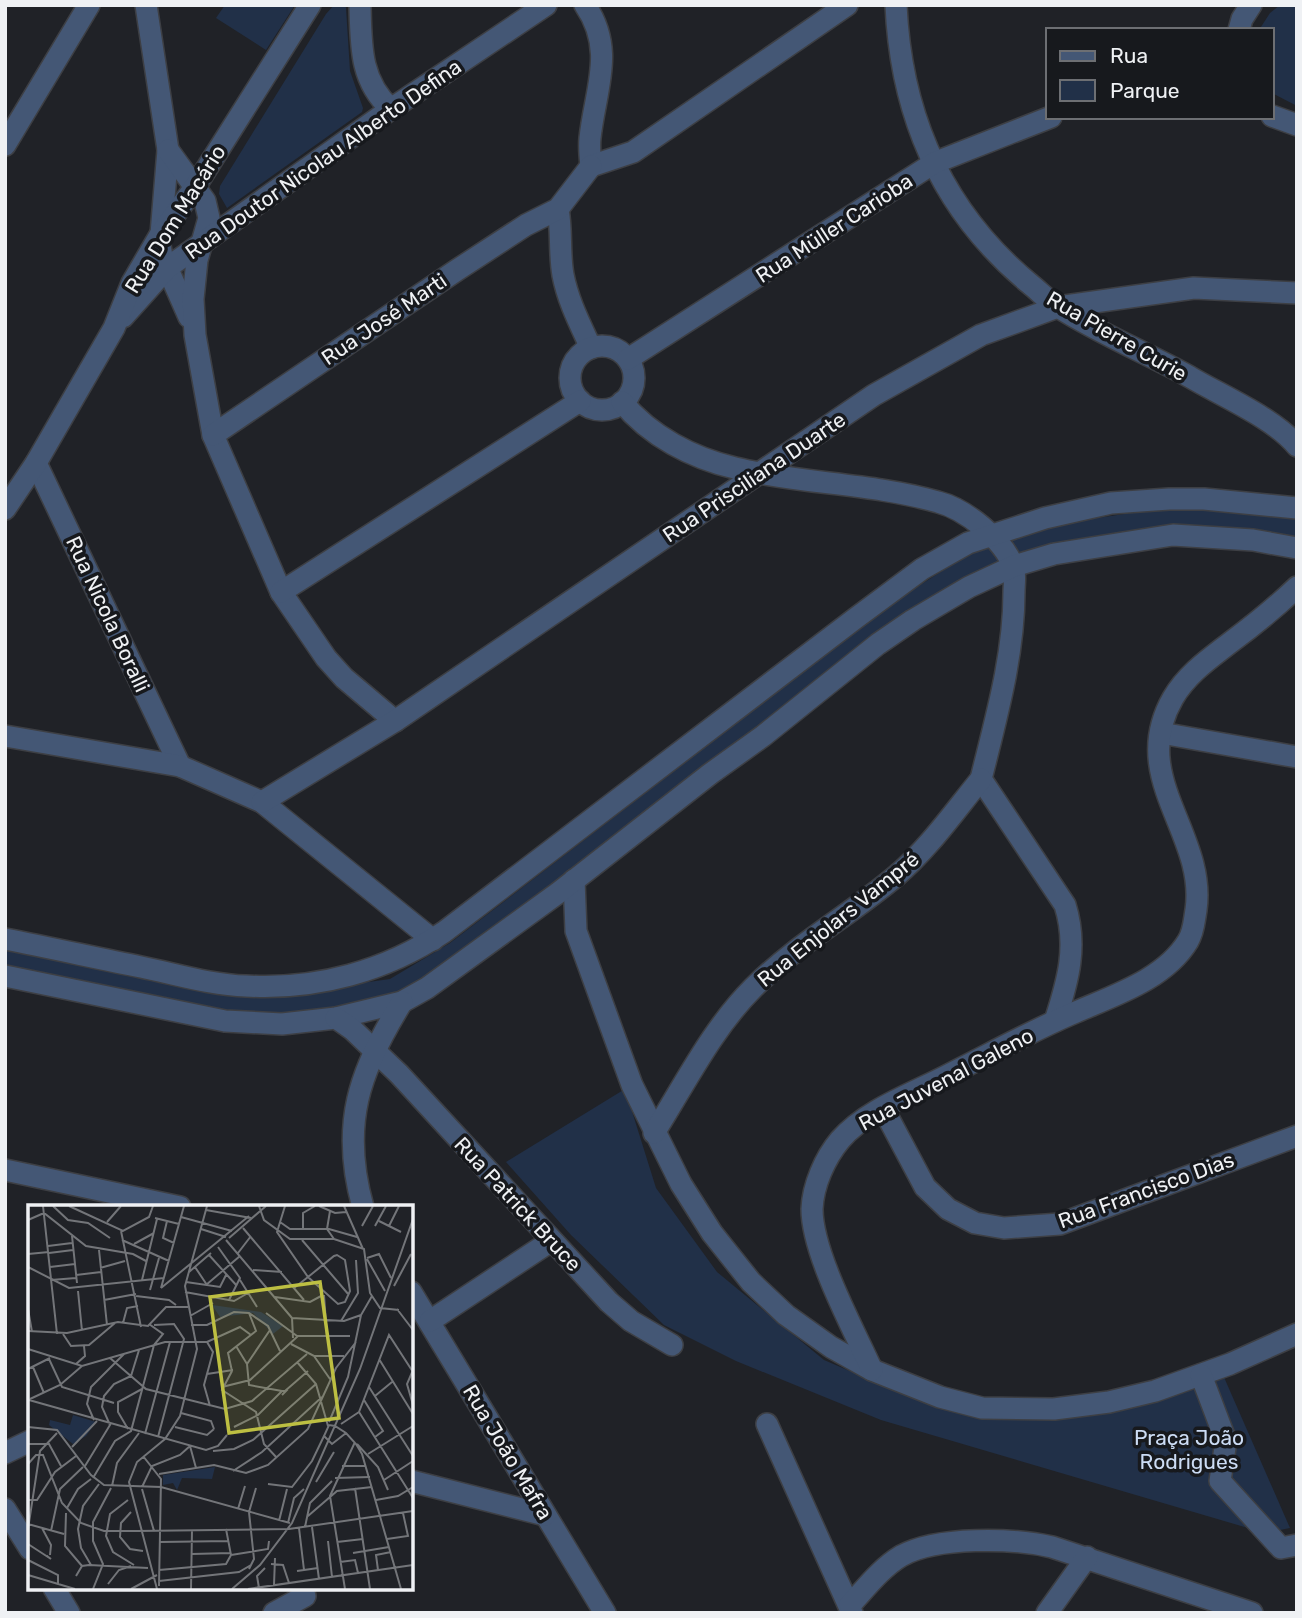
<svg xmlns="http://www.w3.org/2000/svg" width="1302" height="1618" viewBox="0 0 1302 1618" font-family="Rubik,sans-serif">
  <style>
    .green { fill: #213048 }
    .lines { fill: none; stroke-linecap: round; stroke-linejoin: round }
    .minor-casing { stroke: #3d3f44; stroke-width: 24 }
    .minor { stroke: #445775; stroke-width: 21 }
    .labels { text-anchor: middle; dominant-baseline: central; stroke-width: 7; stroke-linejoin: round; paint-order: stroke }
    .street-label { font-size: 21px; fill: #eff1f4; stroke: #17191d }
    .park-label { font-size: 21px; fill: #ccdcf4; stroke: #17191d }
    .inset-road { fill: none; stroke: #737579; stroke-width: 2 }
    .view { fill: #bdbf42; fill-opacity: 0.15; stroke: #bdbf42; stroke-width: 3.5 }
    .inset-edge { fill: none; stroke: #eff1f4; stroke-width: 3.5 }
  </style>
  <rect width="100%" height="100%" fill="#202227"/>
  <g class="green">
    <polygon points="225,5 295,5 266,50 216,18"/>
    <polygon points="334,5 345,5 346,8 350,71 363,108 362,112 227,208 219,194 220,186 326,14"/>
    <polygon points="1280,5 1297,5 1297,106 1272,93 1272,30 1259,30 1270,13"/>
    <polygon points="1165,508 1239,511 1297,519 1297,537 1053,546 871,641 434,979 397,993 350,1006 284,1014 215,1009 5,966 5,947 283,994 390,979 450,943 898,599 969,554 1050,525"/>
    <polygon points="625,1089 656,1188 717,1272 824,1360 913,1398 990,1417 1223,1375 1290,1528 1265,1533 881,1420 736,1361 664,1325 571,1235 506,1162"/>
  </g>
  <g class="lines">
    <g class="minor-casing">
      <g id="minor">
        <polyline points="146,5 168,150 160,246 162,256 189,317"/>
        <path d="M 360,5 C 361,46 360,81 391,109"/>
        <path d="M 585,5 C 616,50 595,90 590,138 C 589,147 590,157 591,166"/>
        <path d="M 896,5 C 901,117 943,212 1030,284 C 1039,291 1048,301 1058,307 C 1100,334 1147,353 1190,377 C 1222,396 1274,418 1297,446"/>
        <polyline points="1239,30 1242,19 1251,5"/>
        <polyline points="1272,116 1297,125"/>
        <polyline points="5,145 89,5"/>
        <polyline points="168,150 205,201 209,218 197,260 193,299 195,335 213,435 281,592 326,658 344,678 395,721"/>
        <polyline points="591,166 633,152 847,5"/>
        <path d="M 558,209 C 562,231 559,253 563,275 C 568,301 580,324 591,348"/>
        <polyline points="123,317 167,268 391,109 546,5"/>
        <circle cx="602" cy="378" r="32"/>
        <polyline points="628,359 934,163 1051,117"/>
        <path d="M 622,402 C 650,436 692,458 735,468 C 801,484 872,483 938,502 C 965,509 1003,539 1013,566 C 1016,573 1014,584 1014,592 C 1014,656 996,718 981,779 L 1065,905 C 1078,946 1068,981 1055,1021"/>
        <polyline points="213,435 457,270 526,225 558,209 591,166"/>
        <polyline points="36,463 180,766"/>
        <polyline points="5,509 36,463 114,328 132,283 160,235 195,187 310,5"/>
        <polyline points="281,592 580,401"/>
        <polyline points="1161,733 1297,757"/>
        <polyline points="5,736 180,766 262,802 433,940"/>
        <polyline points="262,802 395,721 874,395 981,335 1058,307 1194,288 1297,293"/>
        <polyline points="574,880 576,931 632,1085 681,1184 712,1233 751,1282 786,1315 831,1347 872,1370 940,1397 982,1408 1054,1409 1109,1402 1155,1391 1230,1364 1297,1334"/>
        <path d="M 5,939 C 51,948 96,958 141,967 C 176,974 211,985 246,986 C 317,990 386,971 444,932 L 856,618 L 922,569 L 968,543 L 1045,518 L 1111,503 L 1169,499 L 1204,499 L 1297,508"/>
        <polyline points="5,976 225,1021 282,1024 336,1018 402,1002 427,988 558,893 710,774 763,736 878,644 913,620 969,587 1014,566 1054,554 1173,535 1253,540 1297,548"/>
        <polyline points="336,1018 353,1030 399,1074 609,1302 631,1321 672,1345"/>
        <polyline points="883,1108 925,1187 948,1209 975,1223 1004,1228 1060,1224 1297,1136"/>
        <path d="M 654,1133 C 685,1084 712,1029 753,988 C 797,944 850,915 896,876 C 929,848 954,812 981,779"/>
        <polyline points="5,1170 180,1207"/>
        <path d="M 363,1207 C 340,1125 359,1071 402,1002"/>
        <polyline points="411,1292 605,1613"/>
        <polyline points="430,1321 551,1241"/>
        <path d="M 872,1370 C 853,1328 812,1253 812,1209 C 813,1185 825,1158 840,1140 C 867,1109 914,1093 950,1074 C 992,1053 1033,1030 1076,1012 C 1115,995 1165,979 1188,941 C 1194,931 1194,921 1196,910 C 1207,833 1127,778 1173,698 C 1187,674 1209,659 1231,642 C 1254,625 1276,607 1297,587"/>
        <polyline points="1201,1375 1226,1441 1220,1481 1281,1548 1297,1545"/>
        <polyline points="767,1424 852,1613"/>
        <polyline points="5,1453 30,1441"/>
        <polyline points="411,1481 545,1515"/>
        <polyline points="5,1509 30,1549"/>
        <polyline points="54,1588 69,1613"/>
        <path d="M 850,1605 C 865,1589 881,1568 901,1556 C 937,1536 1013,1538 1052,1547 L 1252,1613"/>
        <polyline points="274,1613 305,1596"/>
        <polyline points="1047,1613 1087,1557"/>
      </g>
    </g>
    <use href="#minor" class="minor"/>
  </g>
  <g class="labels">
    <g class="street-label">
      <text transform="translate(323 159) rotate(-35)">Rua Doutor Nicolau Alberto Defina</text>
      <text transform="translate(175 219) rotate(-58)">Rua Dom Macário</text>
      <text transform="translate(834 228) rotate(-33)">Rua Müller Carioba</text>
      <text transform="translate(384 319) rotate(-34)">Rua José Marti</text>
      <text transform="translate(1117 336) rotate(30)">Rua Pierre Curie</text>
      <text transform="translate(754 477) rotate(-34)">Rua Prisciliana Duarte</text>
      <text transform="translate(108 614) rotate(65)">Rua Nicola Boralli</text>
      <text transform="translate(838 919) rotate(-39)">Rua Enjolars Vampré</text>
      <text transform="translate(946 1079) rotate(-28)">Rua Juvenal Galeno</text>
      <text transform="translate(1146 1190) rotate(-20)">Rua Francisco Dias</text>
      <text transform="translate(518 1204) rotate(47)">Rua Patrick Bruce</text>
      <text transform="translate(508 1452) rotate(59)">Rua João Mafra</text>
    </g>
    <g class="park-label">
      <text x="1189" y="1437">Praça João<tspan x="1189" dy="24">Rodrigues</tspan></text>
    </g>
  </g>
  <g transform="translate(28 1205)">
    <rect width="385" height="385" fill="#202227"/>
    <path d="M 184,100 L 233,107 L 255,121 L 245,129 L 225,108 L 192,112 ZM 45,210 L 68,217 L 58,231 L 45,239 L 21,220 L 22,215 L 42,220 ZM 187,262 L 184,274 L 154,273 L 149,285 L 145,278 L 135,280 L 135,270 Z" fill="#213048"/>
    <path class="inset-road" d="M 15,1 L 29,129M 25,1 L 40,15 L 60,18 L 82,33M 41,1 L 95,26 L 121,12 L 125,1M 231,1 L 236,15 L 262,34 L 306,34 L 336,44 L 342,88 L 352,103 L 371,105M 257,1 L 249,27 L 280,72 L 310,99 L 317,97 L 322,86 L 317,55 L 309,50 L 306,51 L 280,72 L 266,83M 291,1 L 307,8 L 318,7M 316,1 L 335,44M 178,5 L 223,13M 302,6 L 299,24 L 306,34M 153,12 L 204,26M 127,13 L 151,19M 0,15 L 16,8 L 58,41 L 105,49 L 118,56M 139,16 L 135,33 L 146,38M 351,16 L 373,27M 79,17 L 93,1M 252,17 L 262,24 L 301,24 L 329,32M 334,21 L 345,1M 347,21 L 358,1M 361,21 L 371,1M 215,23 L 276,95M 173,24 L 198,32M 275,24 L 275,8 L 287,1M 93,26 L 113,122M 44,31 L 49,78M 201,33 L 238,1M 94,35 L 141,56M 198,35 L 264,113 L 265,133M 274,35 L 321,90M 106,39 L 126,28M 20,41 L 44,38M 190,42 L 212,73 L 201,95M 71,45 L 79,120M 21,48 L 45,45M 210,48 L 223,31M 0,49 L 21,47M 181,50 L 209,81M 339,53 L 351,49 L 363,73M 339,54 L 357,86M 0,62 L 41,83 L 136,73M 22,62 L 47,59M 167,62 L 179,80M 72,63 L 97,56M 225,65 L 254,67M 161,67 L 183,48M 48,70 L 73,67M 23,75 L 48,73M 114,75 L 129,14M 212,75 L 229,102M 158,77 L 192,82 L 198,70M 178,80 L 212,51M 366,81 L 383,49M 133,83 L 221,11M 133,83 L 156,1M 122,85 L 131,53M 50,86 L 54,126M 157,87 L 206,96 L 220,88M 296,90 L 299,132M 108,91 L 141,95 L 148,100M 247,92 L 282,97 L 295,90M 76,95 L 108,89M 0,104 L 4,127M 369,104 L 385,125M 221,108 L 228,126 L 200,148 L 204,166 L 194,185 L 228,207 L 236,239 L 249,253M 238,108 L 269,131M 162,111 L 185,98M 264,113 L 316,116 L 333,110M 313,116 L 330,88 L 328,55M 95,118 L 99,103 L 110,101M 126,120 L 146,119 L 156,134 L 130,232M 163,120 L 179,120 L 206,107 L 221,108 L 240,121 L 252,146M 0,126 L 39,128 L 90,117 L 120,121 L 138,102 L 160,102M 35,129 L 43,141 L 61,140 L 87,118M 179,137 L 185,147 L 176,180 L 182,201M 263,139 L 286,151 L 316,151M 208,141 L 219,159 L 221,180 L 254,186M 0,144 L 54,161 L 137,137 L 179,137 L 212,122 L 223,130M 286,151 L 302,174M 82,153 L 118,184 L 197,204 L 224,196 L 279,149M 21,154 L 34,182 L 86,198M 351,154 L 385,209M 269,157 L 288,179 L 300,221M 48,159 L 57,151 L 56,141M 219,159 L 242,125M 5,162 L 16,188M 0,164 L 22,153M 385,165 L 379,179 L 385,200M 179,169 L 205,165M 194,182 L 222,175 L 270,131 L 322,131M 341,182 L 385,251M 257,186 L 280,166M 347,191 L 364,177M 2,194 L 32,180 L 54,161M 1,195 L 178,245 L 190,241 L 199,230M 336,195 L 355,226 L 347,232M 331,207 L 361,130 L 385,167M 331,207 L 385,293M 153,208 L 183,216 L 186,224M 66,215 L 59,199 L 63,182 L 96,149M 301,217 L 320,172 L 333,110 L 344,91M 313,219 L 331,207M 0,222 L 29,225 L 63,270 L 76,280 L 133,282 L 262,318M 147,222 L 179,230 L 186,224M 206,222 L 230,210 L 254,186 L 258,186 L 254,190M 100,224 L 90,207 L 90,197 L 114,184M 318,228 L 304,239 L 296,231 L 301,220 L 307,221 L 318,228 L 328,239 L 334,249 L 373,384M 117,229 L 142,137M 0,239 L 21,239 L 33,261M 329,239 L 350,262 L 360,285M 162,241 L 168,263M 44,242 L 69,216M 185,246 L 206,244 L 225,235 L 288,179M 340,249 L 385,221M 115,251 L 133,274 L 131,381M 0,259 L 8,250 L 15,250 L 34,298 L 53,318 L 76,326 L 109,326M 57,261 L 82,220 L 74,202 L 76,191 L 86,179 L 103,171 L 111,145M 314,261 L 338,261M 205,266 L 234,247 L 294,192M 131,269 L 186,260 L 218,268 L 240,260 L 280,224 L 308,163 L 328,137M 65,273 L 87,236 L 103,226 L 126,140 L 135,129 L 121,119M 307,273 L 342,272M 356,275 L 385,256M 288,277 L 306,247M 240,279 L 264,282 L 284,256 L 296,231M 84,281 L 89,258 L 111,228M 114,282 L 124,261 L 152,250 L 162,241M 327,283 L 342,384M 114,284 L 126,326M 0,295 L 9,295 L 27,267 L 48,251M 100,295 L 82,309 L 78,331 L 85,347 L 106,360M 348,295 L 370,291 L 385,282M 39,303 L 50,284 L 63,274M 210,304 L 217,281M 103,307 L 93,318 L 92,332 L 102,344 L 115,346M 38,308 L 37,341 L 54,361M 280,311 L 309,286 L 344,282M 251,316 L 259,284M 260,318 L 266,293 L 276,284M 0,319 L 36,329M 277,322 L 282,298 L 304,276M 284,322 L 291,374M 14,323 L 23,340 L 22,350M 271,323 L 276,365M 0,324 L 12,246 L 29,228M 23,326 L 32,284 L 55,262M 109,326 L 261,324 L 385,306M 359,334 L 380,331 L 375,308M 300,336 L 304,372M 132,337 L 201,336M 309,337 L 335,334M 0,339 L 23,354 L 19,351M 325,348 L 361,342M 164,349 L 203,348M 203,350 L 240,344 L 241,336M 0,355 L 30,370 L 30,380M 312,357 L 327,355 L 330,368M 243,359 L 255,360 L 261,378M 63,360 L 53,343 L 50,324 L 55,301 L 71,279M 221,364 L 226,354 L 221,307 L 228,283M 131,365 L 198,359 L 203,350 L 198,324M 350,365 L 348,350 L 363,347M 269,366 L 290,363M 0,370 L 47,384M 48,371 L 54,361 L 61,360 L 120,363M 131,376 L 211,367 L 223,360M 80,379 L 91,365 L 103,361M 246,380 L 247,353M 231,383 L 229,371 L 237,363M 65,384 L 75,359 L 65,336 L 65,317 L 83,283M 103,384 L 129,370M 129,384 L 101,277 L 109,257 L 137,234 L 152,211 L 169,144 L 157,81 L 179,1M 163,384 L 164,325M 204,384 L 232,360 L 264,318 L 332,164 L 385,14M 220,384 L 385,360M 317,384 L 302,291 L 327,237"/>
    <path class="view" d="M 292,77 L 311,213 L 201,228 L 182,92 Z"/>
    <rect width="385" height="385" class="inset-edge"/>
  </g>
  <rect width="1302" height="1618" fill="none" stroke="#eff1f4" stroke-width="14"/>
  <rect x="1046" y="28" width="228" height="91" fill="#17191d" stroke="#6d6f73" stroke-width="2"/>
  <rect x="1060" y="51" width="35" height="10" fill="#445775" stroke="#6d6f73" stroke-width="2"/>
  <text x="1110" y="63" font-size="21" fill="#eff1f4">Rua</text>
  <rect x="1060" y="80" width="35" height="21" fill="#213048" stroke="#6d6f73" stroke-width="2"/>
  <text x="1110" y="98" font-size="21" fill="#eff1f4">Parque</text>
</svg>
